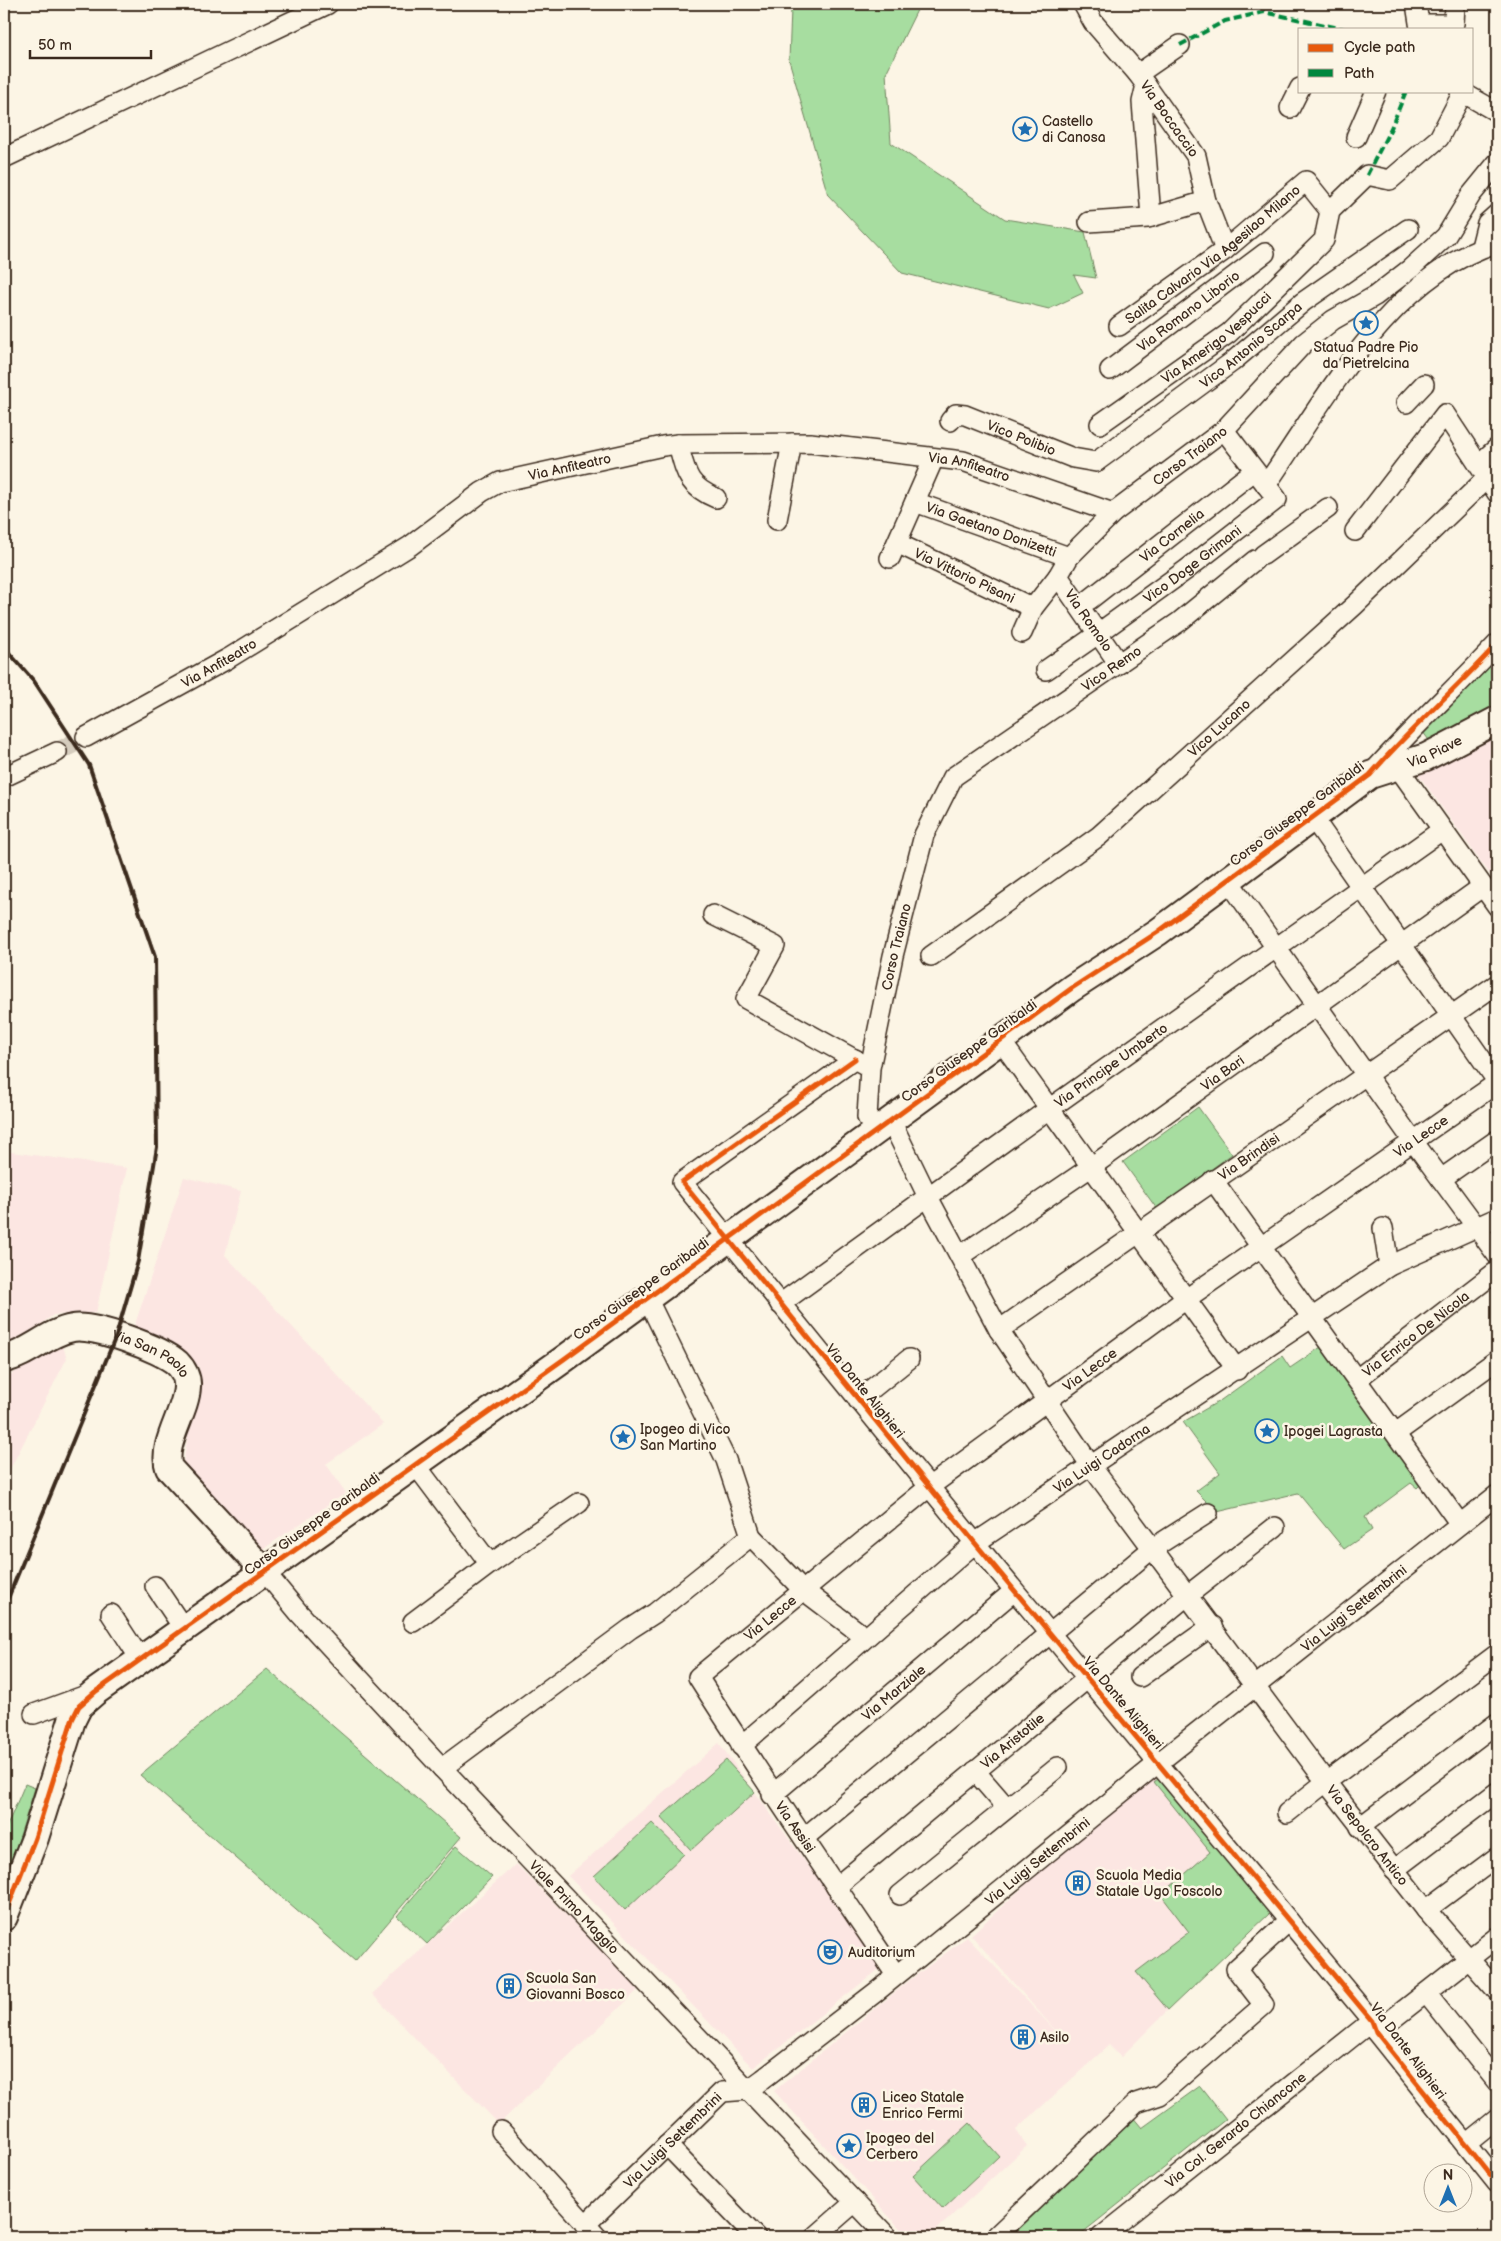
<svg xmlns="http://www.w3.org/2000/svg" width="1501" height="2241" viewBox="0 0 1501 2241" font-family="'Balsamiq Sans',sans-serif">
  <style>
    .built { fill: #fce6e2 }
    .green { fill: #a7dda0; stroke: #71845f }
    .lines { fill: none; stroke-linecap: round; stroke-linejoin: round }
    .street-tunnel { stroke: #d5ccbd; stroke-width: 19; stroke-dasharray: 19 9; stroke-linecap: butt }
    .street-casing { stroke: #3b2a1e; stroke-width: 22 }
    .secondary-casing { stroke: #3b2a1e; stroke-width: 30 }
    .street { stroke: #fcf5e5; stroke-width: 19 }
    .secondary { stroke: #fcf5e5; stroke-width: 26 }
    .rail { stroke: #3b2a1e; stroke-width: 4 }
    .quiet { stroke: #00873e; stroke-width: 4; stroke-dasharray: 8 4; stroke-linecap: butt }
    .cycleway-casing { stroke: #fcf5e5; stroke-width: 8 }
    .cycleway { stroke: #e8590c; stroke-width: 5 }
    .labels { text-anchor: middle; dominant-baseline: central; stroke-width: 5; stroke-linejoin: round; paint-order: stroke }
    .street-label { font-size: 14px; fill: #3b2a1e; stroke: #fcf5e5 }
    .poi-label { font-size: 14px; fill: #3b2a1e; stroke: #fcf5e5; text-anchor: start }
  </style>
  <rect width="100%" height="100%" fill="#fcf5e5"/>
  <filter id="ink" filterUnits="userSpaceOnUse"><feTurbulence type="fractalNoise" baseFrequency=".02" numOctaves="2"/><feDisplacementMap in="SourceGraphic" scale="10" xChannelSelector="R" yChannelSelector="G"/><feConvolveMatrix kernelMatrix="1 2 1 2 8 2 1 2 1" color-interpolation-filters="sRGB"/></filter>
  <g filter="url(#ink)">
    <g class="built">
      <polygon points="1497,733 1497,884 1418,774"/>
      <polygon points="4,1151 127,1168 96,1313 53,1315 21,1340 4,1344"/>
      <polygon points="184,1177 241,1191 225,1255 383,1424 326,1464 346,1493 260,1551 182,1470 199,1367 134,1327"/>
      <polygon points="61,1341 67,1358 4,1481 4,1379"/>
      <polygon points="719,1743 882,1967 753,2068 568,1876"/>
      <polygon points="1156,1765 1270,1913 1192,1986 1121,2057 1109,2045 1016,2130 1027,2146 929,2237 908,2237 774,2091 910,1980 967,1937 1064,2040 971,1935"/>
      <polygon points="516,1864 639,1989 499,2124 372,1994"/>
    </g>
    <g class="green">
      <polygon points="794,4 920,4 886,73 891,143 1005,219 1085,232 1096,278 1074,275 1083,293 1049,309 902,273 828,195 789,60 791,9"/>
      <polygon points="1492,660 1497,666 1497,707 1431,743 1423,732"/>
      <polygon points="1198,1107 1232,1154 1157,1209 1123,1162"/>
      <polygon points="1321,1347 1422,1483 1417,1488 1411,1483 1365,1517 1372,1530 1344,1549 1298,1493 1217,1512 1196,1491 1220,1473 1183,1422 1221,1400 1282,1356 1290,1368"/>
      <polygon points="267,1669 461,1837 355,1961 140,1775"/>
      <polygon points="726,1760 755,1792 691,1850 661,1817"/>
      <polygon points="1162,1776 1270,1913 1168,2010 1136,1972 1189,1932 1161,1895 1210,1852 1154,1782"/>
      <polygon points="25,1784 35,1788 9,1870 4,1868 4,1833"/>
      <polygon points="652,1823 684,1854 625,1910 594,1876"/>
      <polygon points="456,1846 492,1877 427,1944 397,1916"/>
      <polygon points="1200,2086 1226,2119 1077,2237 1003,2237 1132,2116 1142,2128"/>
      <polygon points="970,2123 999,2156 943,2209 913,2176"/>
    </g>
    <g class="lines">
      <polyline class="street-tunnel" points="57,752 86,737"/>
      <g class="street-casing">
        <g id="street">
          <path id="s1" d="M 1083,4 L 1093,22 L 1138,74 L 1196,156 L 1206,201 L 1225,250"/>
          <polyline points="1416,4 1420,29"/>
          <polyline points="1420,24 1454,24 1455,4"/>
          <polyline points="1138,74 1180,45"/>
          <polyline points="1146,85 1142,102 1151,217"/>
          <polyline points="1460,91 1497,112"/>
          <polyline points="1290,108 1300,88"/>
          <polyline points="1356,137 1376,91"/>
          <polyline points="4,158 328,4"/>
          <polyline points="1089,222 1148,218 1206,201"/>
          <polyline points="1481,247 1487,223 1497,214"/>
          <path id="s2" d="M 1119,326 L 1225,250 L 1306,181 L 1330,211"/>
          <path id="s3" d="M 1110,370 L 1265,253"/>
          <polyline points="1406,403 1424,384"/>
          <path id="s4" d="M 950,421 L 956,414 L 965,415 L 1073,458 L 1096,462 L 1232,362 L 1303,302 L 1408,229"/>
          <path id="s5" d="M 1100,424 L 1229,333 L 1324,240 L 1330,211 L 1367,175 L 1390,180 L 1439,138 L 1462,94"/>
          <path d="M 678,444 C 686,473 687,486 716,498"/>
          <polyline points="1479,464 1497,448"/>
          <path d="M 1266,485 C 1325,400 1392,274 1497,243"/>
          <path id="s6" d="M 915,502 L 1069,557"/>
          <polyline points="777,520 792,443"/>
          <polyline points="1355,531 1445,414 1497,493"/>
          <path id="s7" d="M 897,543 L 1033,608"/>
          <polyline points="1263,555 1328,508"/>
          <polyline points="890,558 934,458"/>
          <path id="s8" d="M 1058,576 L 1119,664"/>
          <path id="s9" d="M 1089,600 L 1254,471"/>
          <path id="s10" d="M 1107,627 L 1186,570 L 1277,499 L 1224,430"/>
          <path id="s11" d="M 1022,633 L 1033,608 L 1058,576 L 1069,557 L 1113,513 L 1224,430 L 1304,343 L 1333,320 L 1375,296 L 1410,269 L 1446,236 L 1471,195 L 1497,163"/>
          <polyline points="1046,670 1095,636"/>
          <path id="s12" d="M 86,737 L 229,658 L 410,546 L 482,492 L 500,482 L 663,446 L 678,444 L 810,443 L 963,461 L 1113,513"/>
          <polyline points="1397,766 1497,906"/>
          <path d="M 1371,774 C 1411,729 1456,688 1497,644"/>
          <polyline points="4,777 57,752"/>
          <polyline points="1313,818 1497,1081"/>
          <polyline points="1228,880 1413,1141 1497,1255"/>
          <polyline points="713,915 775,946 746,999 865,1065"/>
          <path id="s13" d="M 931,956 L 1099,836 L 1355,605 L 1488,477"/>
          <polyline points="1001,1041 1237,1370"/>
          <polyline points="855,1059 682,1182 975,1543 1372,2021 1376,2032 1497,2183"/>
          <polyline points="891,1121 928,1197 999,1330 1091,1466 1326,1782 1287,1813"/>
          <path id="s14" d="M 875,1134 L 867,1117 L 870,1068 L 893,956 L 924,835 L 953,777 L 1179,622 L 1255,560"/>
          <polyline points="1441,1179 1497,1140"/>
          <polyline points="1213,1180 1460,1524"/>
          <polyline points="1383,1228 1389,1266"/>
          <path id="s15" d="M 960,1256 L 1091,1167 L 1482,887"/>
          <polyline points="647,1298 726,1460 751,1536 803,1590 865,1637"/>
          <path id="s16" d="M 780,1304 L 1049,1109 L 1442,830"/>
          <path id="s17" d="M 999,1330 L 1497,984"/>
          <path id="s18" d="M 1357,1379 L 1497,1271"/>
          <polyline points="858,1400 909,1359"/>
          <polyline points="1396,1433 1497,1360"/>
          <polyline points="415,1464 490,1564"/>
          <path id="s19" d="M 265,1572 L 299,1613 L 442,1768 L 888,2237"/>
          <polyline points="155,1586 184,1629"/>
          <polyline points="111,1614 141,1660"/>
          <polyline points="413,1622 490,1564 579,1503"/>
          <path id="s20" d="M 1497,1654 L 1326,1782 L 1426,1910 L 1497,1991"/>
          <polyline points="1140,1677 1212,1626"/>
          <polyline points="34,1714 89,1694"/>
          <path id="s21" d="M 741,1746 L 975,1543 L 1389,1266 L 1497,1218"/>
          <polyline points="442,1768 630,1629 655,1613 751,1536"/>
          <polyline points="975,1771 1007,1808"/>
          <path id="s22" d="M 772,1795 L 1014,1591"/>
          <polyline points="1360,1827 1497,1723"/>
          <polyline points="804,1838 1153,1548 1208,1513"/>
          <polyline points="1394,1870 1497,1792"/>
          <path id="s23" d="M 836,1887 L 1188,1595 L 1275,1527"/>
          <polyline points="900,1895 1058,1767"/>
          <polyline points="1426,1910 1497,1857"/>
          <path id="s24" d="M 896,1975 C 829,1876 762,1778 698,1677 L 929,1487 L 1186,1299 L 1497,1083"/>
          <polyline points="1426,1993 1497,2082"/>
          <polyline points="1376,2032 1497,1937"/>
          <polyline points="501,2131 597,2237"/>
          <polyline points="1466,2144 1497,2119"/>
          <polyline points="667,2145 756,2237"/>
          <path id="s25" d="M 585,2225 L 722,2092 L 748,2090 L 763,2079 L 876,1992 L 1158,1763 L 1497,1495"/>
          <polyline points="815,2237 855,2202"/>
          <polyline points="995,2237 1136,2103 1160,2095 1264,2005 1236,1969 1289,1921"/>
          <path id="s26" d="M 1101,2237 L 1372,2021"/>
        </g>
      </g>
      <g class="secondary-casing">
        <g id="secondary">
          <path id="s27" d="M 4,1359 C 29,1354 48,1332 73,1328 C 94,1324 161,1349 177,1363 C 183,1369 188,1378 187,1387 C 186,1412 161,1444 169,1468 L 265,1572"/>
          <path id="s28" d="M 4,1917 L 35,1838 L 72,1720 L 79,1706 L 95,1692 L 564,1359 L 1072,988 L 1158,932 L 1370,775 L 1426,757 L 1497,720"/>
        </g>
      </g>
      <use href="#street" class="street"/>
      <use href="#secondary" class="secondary"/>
      <polyline class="rail" points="4,647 34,681 89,765 155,957 157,1147 138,1261 116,1336 4,1608"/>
      <g class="quiet">
        <polyline points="1180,45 1225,21 1264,12 1344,29"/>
        <polyline points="1367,175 1391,128 1406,91"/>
      </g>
      <g class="cycleway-casing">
        <g id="cycleway">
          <polyline points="855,1059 682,1182 975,1543 1372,2021 1376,2032 1497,2183"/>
          <path d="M 4,1917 L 35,1838 L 72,1720 L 79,1706 L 95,1692 L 564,1359 L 1072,988 L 1158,932 L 1370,775 C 1410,729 1456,689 1497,644"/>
        </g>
      </g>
      <use href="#cycleway" class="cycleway"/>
    </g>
  </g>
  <defs>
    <g id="sight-ring" transform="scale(1.25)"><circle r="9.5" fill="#fcf5e5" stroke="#1f6fb2" stroke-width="1.5"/><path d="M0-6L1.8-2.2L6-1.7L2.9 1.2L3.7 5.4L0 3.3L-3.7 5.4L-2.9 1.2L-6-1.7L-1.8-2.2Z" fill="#1f6fb2"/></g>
    <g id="building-ring" transform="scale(1.25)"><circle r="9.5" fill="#fcf5e5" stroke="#1f6fb2" stroke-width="1.5"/><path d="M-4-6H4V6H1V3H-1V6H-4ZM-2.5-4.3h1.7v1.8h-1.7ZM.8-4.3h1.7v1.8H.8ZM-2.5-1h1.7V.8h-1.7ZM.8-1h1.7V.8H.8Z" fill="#1f6fb2"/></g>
    <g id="theatre-ring" transform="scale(1.25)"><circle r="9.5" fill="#fcf5e5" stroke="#1f6fb2" stroke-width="1.5"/><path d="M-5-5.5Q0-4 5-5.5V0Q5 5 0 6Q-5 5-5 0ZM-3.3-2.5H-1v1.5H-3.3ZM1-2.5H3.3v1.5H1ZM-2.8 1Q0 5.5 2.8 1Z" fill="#1f6fb2"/></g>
  </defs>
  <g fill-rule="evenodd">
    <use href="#sight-ring" x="1025" y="129"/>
    <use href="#sight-ring" x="1366" y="323"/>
    <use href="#sight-ring" x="1267" y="1431"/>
    <use href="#sight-ring" x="623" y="1437"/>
    <use href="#building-ring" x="1078" y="1883"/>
    <use href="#theatre-ring" x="830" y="1952"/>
    <use href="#building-ring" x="509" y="1986"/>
    <use href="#building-ring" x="1023" y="2037"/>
    <use href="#building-ring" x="864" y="2105"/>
    <use href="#sight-ring" x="849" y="2146"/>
  </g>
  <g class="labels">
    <g class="street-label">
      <text stroke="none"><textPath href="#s1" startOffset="144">Via Boccaccio</textPath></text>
      <text stroke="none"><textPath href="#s2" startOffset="118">Salita Calvario Via Agesilao Milano</textPath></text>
      <text stroke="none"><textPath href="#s3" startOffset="98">Via Romano Liborio</textPath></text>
      <text stroke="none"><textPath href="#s5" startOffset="145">Via Amerigo Vespucci</textPath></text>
      <text stroke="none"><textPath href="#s4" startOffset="352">Vico Antonio Scarpa</textPath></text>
      <text stroke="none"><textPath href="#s4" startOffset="79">Vico Polibio</textPath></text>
      <text stroke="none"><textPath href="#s11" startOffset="248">Corso Traiano</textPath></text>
      <text stroke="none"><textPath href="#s12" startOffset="558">Via Anfiteatro</textPath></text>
      <text stroke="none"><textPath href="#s12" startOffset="962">Via Anfiteatro</textPath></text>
      <text stroke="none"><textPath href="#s6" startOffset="81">Via Gaetano Donizetti</textPath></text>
      <text stroke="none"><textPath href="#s9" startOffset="105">Via Cornelia</textPath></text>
      <text stroke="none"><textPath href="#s10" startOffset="106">Vico Doge Grimani</textPath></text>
      <text stroke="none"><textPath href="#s7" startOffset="75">Via Vittorio Pisani</textPath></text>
      <text stroke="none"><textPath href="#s8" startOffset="54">Via Romolo</textPath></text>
      <text stroke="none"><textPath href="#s12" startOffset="152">Via Anfiteatro</textPath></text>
      <text stroke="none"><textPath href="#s14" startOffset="564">Vico Remo</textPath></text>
      <text stroke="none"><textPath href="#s13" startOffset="368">Vico Lucano</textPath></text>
      <text stroke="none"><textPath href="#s28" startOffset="1885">Via Piave</textPath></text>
      <text transform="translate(1297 814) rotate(-37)">Corso Giuseppe Garibaldi</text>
      <text stroke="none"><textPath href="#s14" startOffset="192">Corso Traiano</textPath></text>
      <text transform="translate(969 1051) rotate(-36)">Corso Giuseppe Garibaldi</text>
      <text stroke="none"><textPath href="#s16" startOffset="408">Via Principe Umberto</textPath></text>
      <text stroke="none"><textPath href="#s15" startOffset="320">Via Bari</textPath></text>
      <text stroke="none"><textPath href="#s24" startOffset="1261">Via Lecce</textPath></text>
      <text stroke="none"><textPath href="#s17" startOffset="304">Via Brindisi</textPath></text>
      <text transform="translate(641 1289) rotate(-36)">Corso Giuseppe Garibaldi</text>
      <text stroke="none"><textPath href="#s18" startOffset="74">Via Enrico De Nicola</textPath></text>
      <text stroke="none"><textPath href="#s27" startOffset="160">Via San Paolo</textPath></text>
      <text stroke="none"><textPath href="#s24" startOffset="856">Via Lecce</textPath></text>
      <text transform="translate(865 1391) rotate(51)">Via Dante Alighieri</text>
      <text stroke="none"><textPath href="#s21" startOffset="462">Via Luigi Cadorna</textPath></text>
      <text transform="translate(312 1524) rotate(-36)">Corso Giuseppe Garibaldi</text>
      <text stroke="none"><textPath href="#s25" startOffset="991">Via Luigi Settembrini</textPath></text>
      <text stroke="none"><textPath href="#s24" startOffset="451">Via Lecce</textPath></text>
      <text stroke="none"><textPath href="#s22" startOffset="159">Via Marziale</textPath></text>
      <text transform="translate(1123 1703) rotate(50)">Via Dante Alighieri</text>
      <text stroke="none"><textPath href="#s23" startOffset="229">Via Aristotile</textPath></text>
      <text transform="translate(795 1827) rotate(55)">Via Assisi</text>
      <text stroke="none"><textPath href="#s20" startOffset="281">Via Sepolcro Antico</textPath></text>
      <text stroke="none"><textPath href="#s25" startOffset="586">Via Luigi Settembrini</textPath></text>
      <text stroke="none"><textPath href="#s19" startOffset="456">Viale Primo Maggio</textPath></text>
      <text transform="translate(1408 2051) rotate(53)">Via Dante Alighieri</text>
      <text stroke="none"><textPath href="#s26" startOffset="172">Via Col. Gerardo Chiancone</textPath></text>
      <text stroke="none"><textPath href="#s25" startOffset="122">Via Luigi Settembrini</textPath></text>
    </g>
    <g class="poi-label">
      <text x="1042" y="121">Castello<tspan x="1042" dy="16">di Canosa</tspan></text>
      <text x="1366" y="347" text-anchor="middle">Statua Padre Pio<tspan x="1366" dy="16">da Pietrelcina</tspan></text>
      <text x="640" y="1429">Ipogeo di Vico<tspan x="640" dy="16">San Martino</tspan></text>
      <text x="1284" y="1431">Ipogei Lagrasta</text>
      <text x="1096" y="1875">Scuola Media<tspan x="1096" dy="16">Statale Ugo Foscolo</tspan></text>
      <text x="848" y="1952">Auditorium</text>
      <text x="526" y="1978">Scuola San<tspan x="526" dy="16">Giovanni Bosco</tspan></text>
      <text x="1040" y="2037">Asilo</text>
      <text x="882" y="2097">Liceo Statale<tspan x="882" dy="16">Enrico Fermi</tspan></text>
      <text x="866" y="2138">Ipogeo del<tspan x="866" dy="16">Cerbero</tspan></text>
    </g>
  </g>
  <rect width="1501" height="2241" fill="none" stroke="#fcf5e5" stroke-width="20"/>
  <rect x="10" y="10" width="1481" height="2221" fill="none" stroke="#3b2a1e" stroke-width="2" filter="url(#ink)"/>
  <rect x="1298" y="28" width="175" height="65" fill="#fcf5e5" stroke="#afa495"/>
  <rect x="1308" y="44" width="25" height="8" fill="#e8590c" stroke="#afa495"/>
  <text x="1344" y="52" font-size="15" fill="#3b2a1e">Cycle path</text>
  <rect x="1308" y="69" width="25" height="8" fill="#00873e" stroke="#afa495"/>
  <text x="1344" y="78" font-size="15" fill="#3b2a1e">Path</text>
  <g transform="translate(1448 2188)"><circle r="24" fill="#fcf5e5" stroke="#afa495"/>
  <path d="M0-4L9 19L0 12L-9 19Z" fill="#1f6fb2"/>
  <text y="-8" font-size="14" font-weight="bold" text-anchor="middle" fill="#3b2a1e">N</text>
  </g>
  <path d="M30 50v8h121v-8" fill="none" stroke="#3b2a1e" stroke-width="2.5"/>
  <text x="38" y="50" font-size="15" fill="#3b2a1e" stroke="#fcf5e5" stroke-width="4" paint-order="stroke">50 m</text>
</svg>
